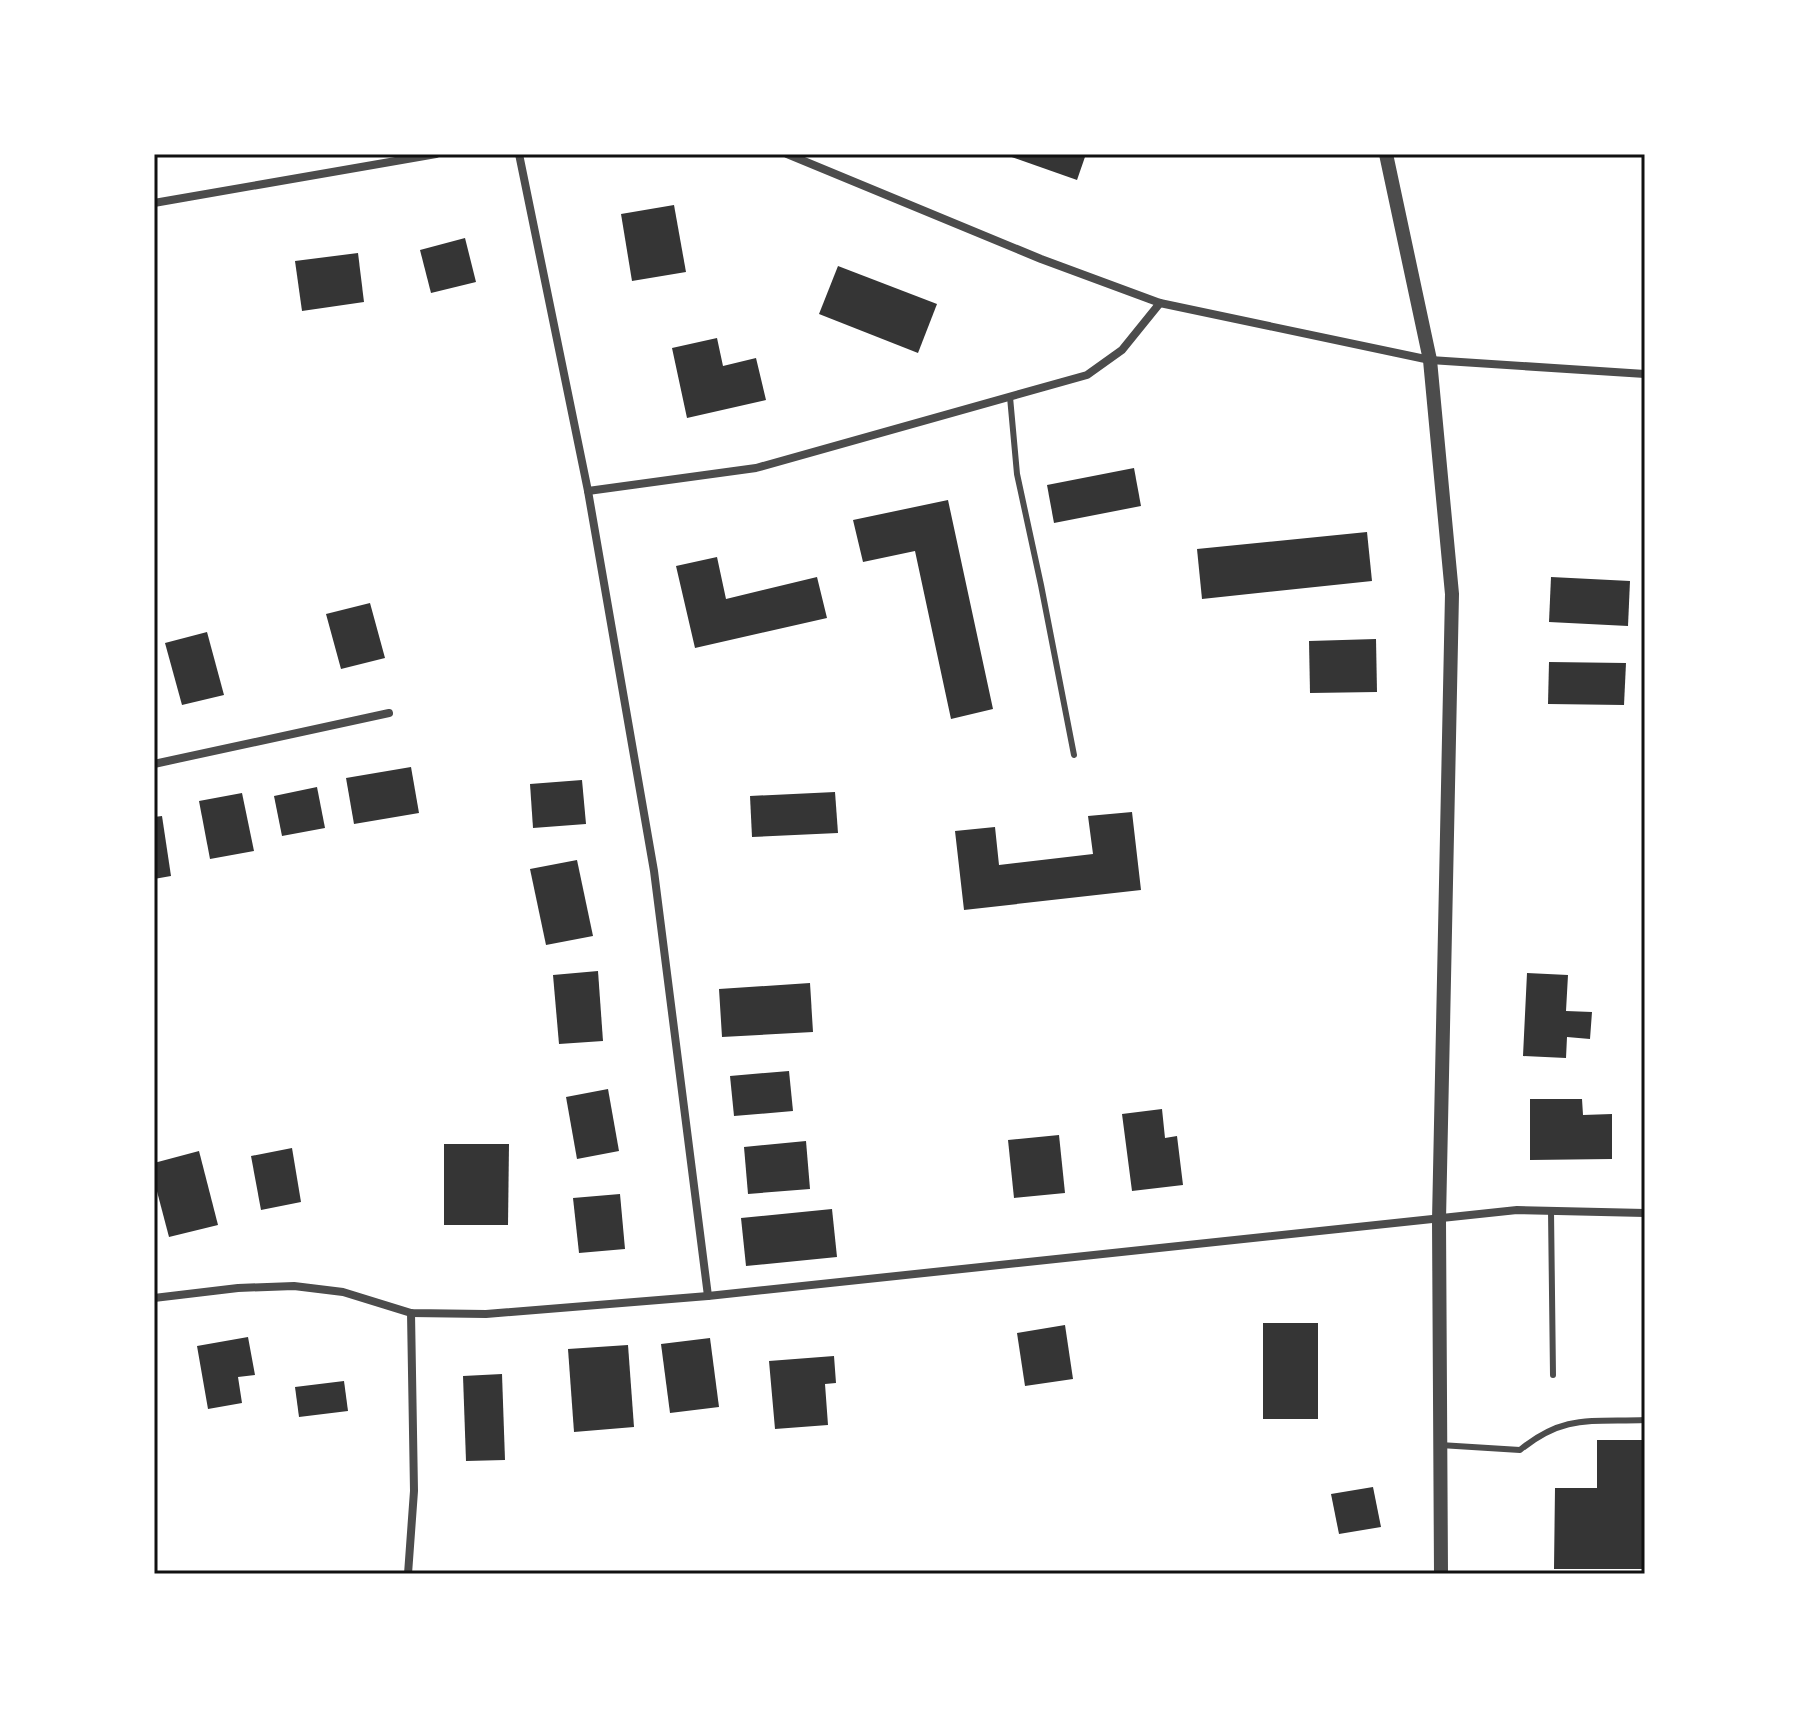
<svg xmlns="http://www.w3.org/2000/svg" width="1799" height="1728" viewBox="0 0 1799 1728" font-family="Ubuntu,sans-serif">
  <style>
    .building { fill: #353535 }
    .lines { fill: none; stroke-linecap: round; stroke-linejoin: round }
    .service { stroke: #4c4c4c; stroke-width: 6 }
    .minor { stroke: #4c4c4c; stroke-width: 8 }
    .tertiary { stroke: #4c4c4c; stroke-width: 14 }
    .neatline { fill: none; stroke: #111; stroke-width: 3 }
  </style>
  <rect width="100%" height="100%" fill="#fff"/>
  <g class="building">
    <polygon points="1003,154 1086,154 1077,180"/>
    <polygon points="674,205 686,272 632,281 621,214"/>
    <polygon points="465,238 476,282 431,293 420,250"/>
    <polygon points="358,253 364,302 302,311 295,261"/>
    <polygon points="838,266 937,304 918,353 819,314"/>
    <polygon points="717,338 723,366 756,358 766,400 687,418 672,348"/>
    <polygon points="1134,468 1141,506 1054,523 1047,485"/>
    <polygon points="948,500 993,709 951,719 915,551 863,562 853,520"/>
    <polygon points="1367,532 1372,581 1202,599 1197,549"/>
    <polygon points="717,557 726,599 817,577 827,618 695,648 676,566"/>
    <polygon points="1551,577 1630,581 1628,626 1549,622"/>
    <polygon points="370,603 385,658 341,669 326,614"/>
    <polygon points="207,632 224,695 182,705 165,643"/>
    <polygon points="1376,639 1377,692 1310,693 1309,641"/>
    <polygon points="1549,662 1626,663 1624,705 1548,704"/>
    <polygon points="411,767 419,813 354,824 346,778"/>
    <polygon points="582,780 586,824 533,828 530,784"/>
    <polygon points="317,787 325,828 282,836 274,796"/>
    <polygon points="835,792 838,833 752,837 750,796"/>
    <polygon points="242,793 254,851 210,859 199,801"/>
    <polygon points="1132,812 1141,890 964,910 955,831 995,827 999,865 1093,854 1088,816"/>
    <polygon points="162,816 171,876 154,879 154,817"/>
    <polygon points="577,860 593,936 546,945 530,869"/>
    <polygon points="598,971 603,1041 559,1044 553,975"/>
    <polygon points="1527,973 1568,975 1566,1011 1592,1012 1590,1039 1567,1037 1566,1058 1523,1056"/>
    <polygon points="810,983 813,1032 722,1037 719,989"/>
    <polygon points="789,1071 793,1111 734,1116 730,1076"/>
    <polygon points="608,1089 619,1151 577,1159 566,1097"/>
    <polygon points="1530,1099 1582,1099 1583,1115 1612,1114 1612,1159 1530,1160"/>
    <polygon points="1162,1109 1165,1138 1177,1136 1183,1185 1132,1191 1122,1114"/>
    <polygon points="1059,1135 1065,1193 1014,1198 1008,1140"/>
    <polygon points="806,1141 810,1189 748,1194 744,1147"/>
    <polygon points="444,1144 509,1144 508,1225 444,1225"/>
    <polygon points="292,1148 301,1202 261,1210 251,1156"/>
    <polygon points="199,1151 218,1225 169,1237 154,1180 154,1163"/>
    <polygon points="620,1194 625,1249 579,1253 573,1198"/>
    <polygon points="832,1209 837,1257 746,1266 741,1218"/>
    <rect x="1263" y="1323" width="55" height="96"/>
    <polygon points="1065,1325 1073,1379 1025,1386 1017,1333"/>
    <polygon points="248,1337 255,1375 238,1377 242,1403 208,1409 197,1346"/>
    <polygon points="710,1338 719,1407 670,1413 661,1344"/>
    <polygon points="628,1345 634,1427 574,1432 568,1349"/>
    <polygon points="834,1356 836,1383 825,1384 828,1425 775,1429 769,1361"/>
    <polygon points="502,1374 505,1460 466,1461 463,1376"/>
    <polygon points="344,1381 348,1411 299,1417 295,1387"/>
    <polygon points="1597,1440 1645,1440 1645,1569 1554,1569 1555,1488 1597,1488"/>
    <polygon points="1373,1487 1381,1527 1339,1534 1331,1494"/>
  </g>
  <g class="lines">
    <g class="service">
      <polyline points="1010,397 1017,474 1041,585 1074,755"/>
      <polyline points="1551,1211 1553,1375"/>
      <path d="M 1440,1445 L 1520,1450 C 1564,1414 1591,1422 1645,1420"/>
    </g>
    <g class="minor">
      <polyline points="519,154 588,491 654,871 708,1296"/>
      <polyline points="787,154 1041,259 1160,303 1430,360 1645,374"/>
      <polyline points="154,203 436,154"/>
      <polyline points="588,491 756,468 1087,375 1122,350 1160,303"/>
      <polyline points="154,764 389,713"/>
      <polyline points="154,1298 238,1288 294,1286 343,1292 411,1313 486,1314 708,1296 1517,1210 1645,1213"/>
      <polyline points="408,1574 414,1491 411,1313"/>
    </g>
    <polyline class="tertiary" points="1386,154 1430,360 1452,594 1439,1220 1441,1574"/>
  </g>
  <rect width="1799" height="1728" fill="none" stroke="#ffffff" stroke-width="312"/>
  <rect x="156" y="156" width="1487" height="1416" class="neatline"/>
</svg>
